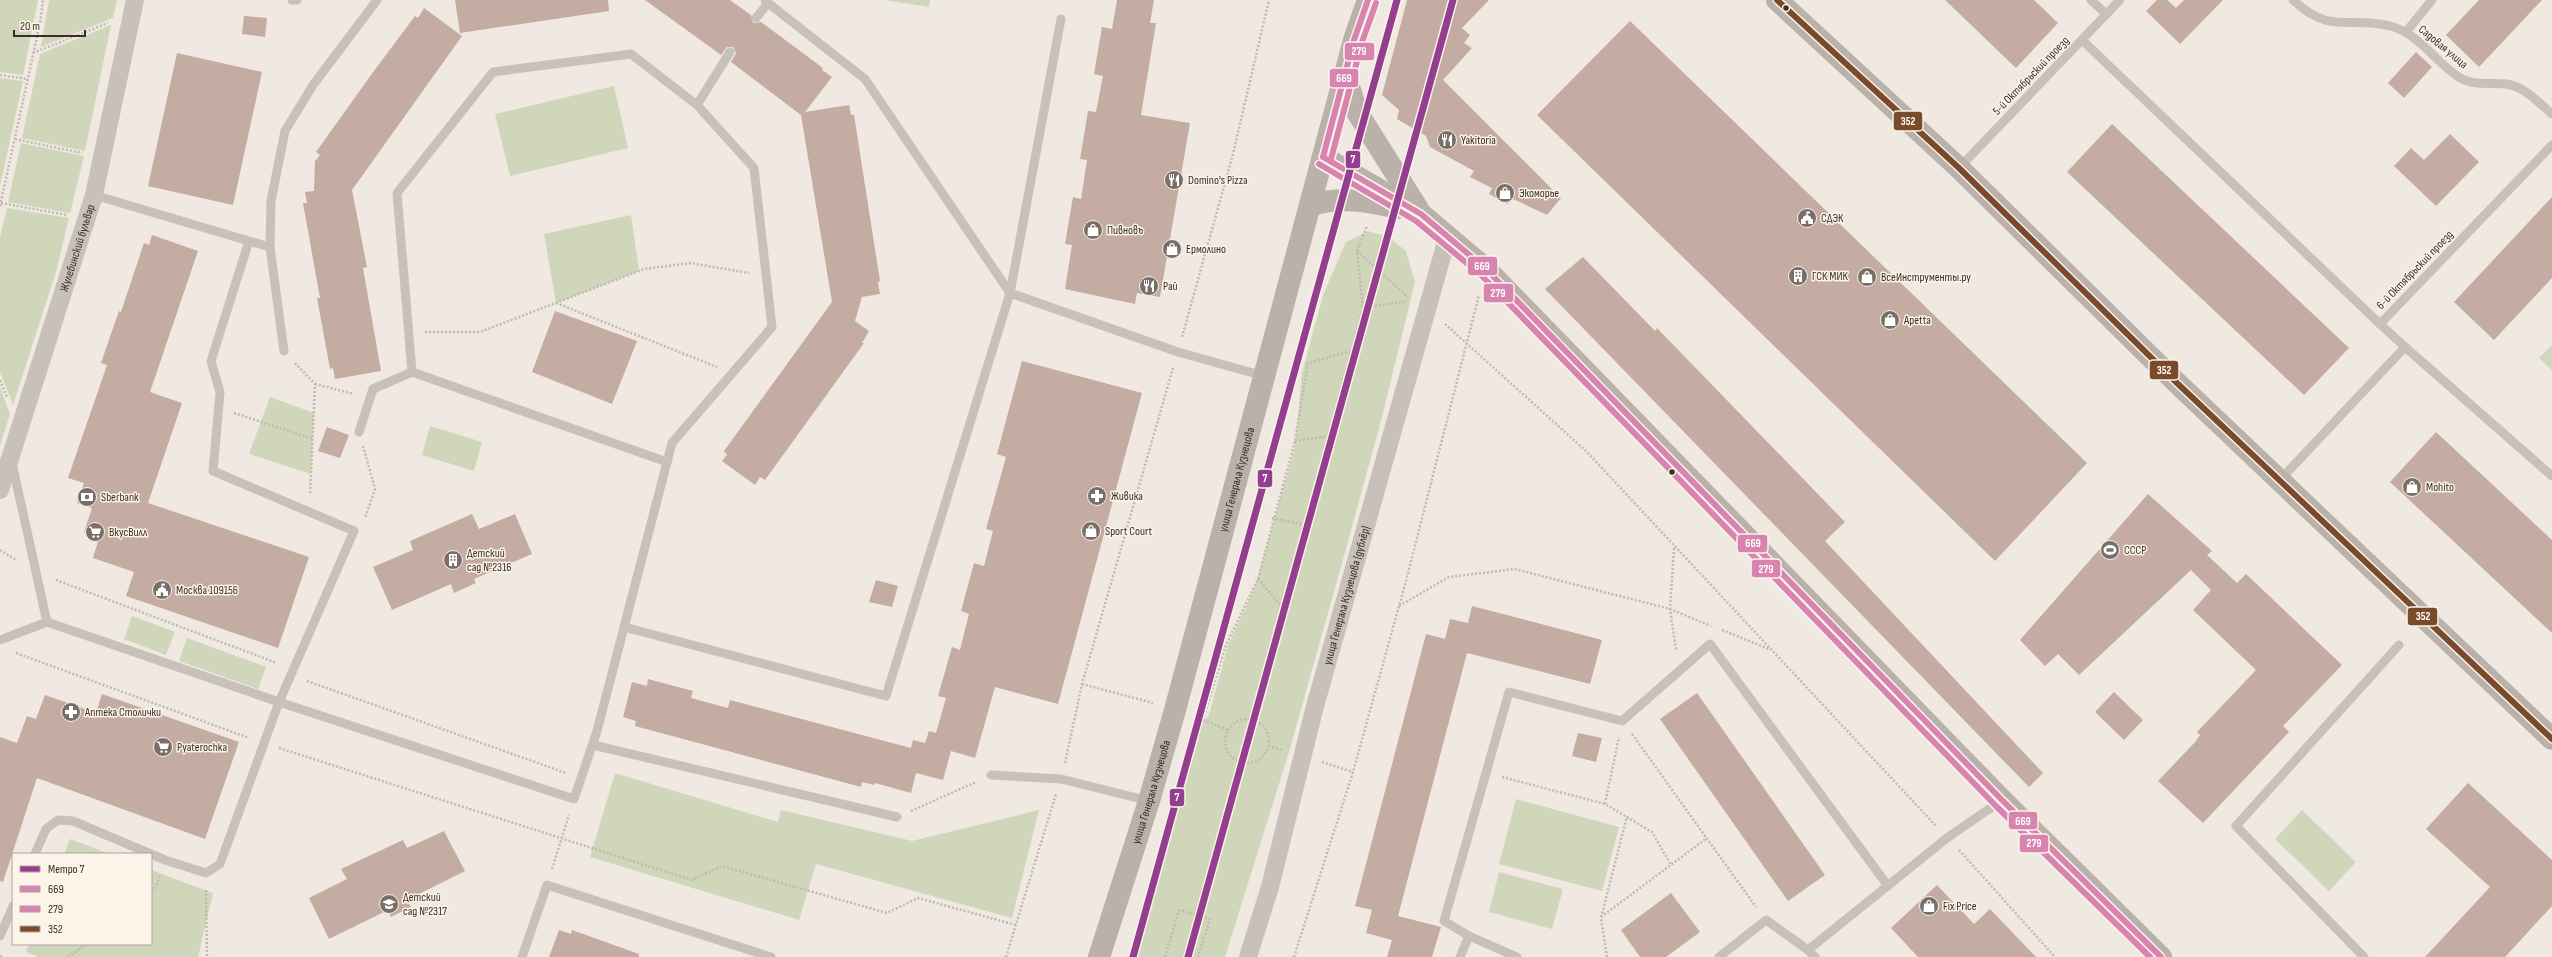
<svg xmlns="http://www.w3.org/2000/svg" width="2552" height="957" viewBox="0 0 2552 957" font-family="'Sofia Sans Condensed',sans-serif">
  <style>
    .green { fill: #d0d6ba }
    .building { fill: #c4aca2 }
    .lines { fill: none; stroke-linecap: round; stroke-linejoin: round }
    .path { stroke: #c1b9b2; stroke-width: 2.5; stroke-dasharray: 2 2; stroke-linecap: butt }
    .lane { stroke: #c8c1ba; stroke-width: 9 }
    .street { stroke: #c8c1ba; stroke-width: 18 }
    .secondary { stroke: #b9b1aa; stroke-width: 22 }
    .bus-1-casing { stroke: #fcf3e9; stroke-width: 9 }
    .bus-2-casing { stroke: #fcf3e9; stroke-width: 9 }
    .bus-3-casing { stroke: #fcf3e9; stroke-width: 9 }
    .bus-1 { stroke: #d884b0; stroke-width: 6 }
    .bus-2 { stroke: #d884b0; stroke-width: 6 }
    .bus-3 { stroke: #7a4b2a; stroke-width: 6 }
    .metro-1-casing { stroke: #fcf3e9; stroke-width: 10 }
    .metro-1 { stroke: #943e90; stroke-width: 7 }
    .bus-dot { fill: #3a2e28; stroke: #fcf3e9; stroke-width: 1.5 }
    .labels { text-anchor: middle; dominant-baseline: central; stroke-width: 3; stroke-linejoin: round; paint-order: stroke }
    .street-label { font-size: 12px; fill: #3a2e28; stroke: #fcf3e9 }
    .poi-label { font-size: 12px; fill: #3a2e28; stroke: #fcf3e9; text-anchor: start }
    .line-badge { stroke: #fcf3e9; stroke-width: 1.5 }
    .badge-label { font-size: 11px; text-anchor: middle; font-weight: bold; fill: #fff }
  </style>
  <rect width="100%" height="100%" fill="#efe9e2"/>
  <g class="green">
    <polygon points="0,0 38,0 23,75 0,72"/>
    <polygon points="49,0 117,0 113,18 41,47"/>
    <polygon points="885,0 930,0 929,7"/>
    <polygon points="111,25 85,151 22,138 40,54"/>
    <polygon points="0,78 23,81 0,186"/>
    <polygon points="614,86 628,148 510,176 495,114"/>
    <polygon points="21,143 84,156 70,213 8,202"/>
    <polygon points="7,208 69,218 56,272 13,405 0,372 0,237"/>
    <polygon points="631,215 639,271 556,303 544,234"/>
    <polygon points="1368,231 1388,237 1406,251 1415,282 1382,417 1344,556 1289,752 1225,957 1131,957 1197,729 1209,715 1228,645 1255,587 1295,447 1302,373 1323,295 1346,242"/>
    <polygon points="2552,345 2552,370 2539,358"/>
    <polygon points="0,387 10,414 0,446"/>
    <polygon points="270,397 314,413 311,474 249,454"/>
    <polygon points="430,426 482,442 474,471 422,455"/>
    <polygon points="132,616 175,632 166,655 124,639"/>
    <polygon points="187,638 266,667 258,689 179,661"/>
    <polygon points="615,773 778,822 781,810 912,841 1039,810 1012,918 816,864 799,920 590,857"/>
    <polygon points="1516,799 1619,827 1602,891 1499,864"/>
    <polygon points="2302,810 2356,862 2329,891 2275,839"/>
    <polygon points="70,839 110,854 64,854"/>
    <polygon points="151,870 213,893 198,957 39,957 26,952 29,944 151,944"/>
    <polygon points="1499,872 1563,889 1552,929 1489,912"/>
  </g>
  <g class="building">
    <polygon points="455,0 608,0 609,11 460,33"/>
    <polygon points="645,0 730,0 751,15 753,23 761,22 823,68 822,70 832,77 805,112 849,105 851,115 854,115 880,281 878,282 880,294 862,297 855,321 869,331 862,343 864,343 765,480 760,477 755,485 722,461 727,455 724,451 832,302 801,115 731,62 736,53 733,47 727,47 721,55"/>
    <polygon points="1117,0 1154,0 1150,23 1156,23 1141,115 1190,123 1160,297 1137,293 1135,304 1065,289 1072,245 1065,244 1073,197 1081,199 1087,160 1080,159 1088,111 1096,112 1103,76 1094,74 1102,27 1112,29"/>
    <polygon points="1407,0 1489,0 1462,28 1470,35 1464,43 1472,48 1443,80 1561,198 1547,215 1513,199 1507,204 1489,194 1492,188 1470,177 1474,171 1430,147 1426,136 1397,119 1399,110 1382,95"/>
    <polygon points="1945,0 2034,0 2058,23 2016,68"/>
    <polygon points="2157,0 2167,0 2176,8 2184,0 2223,0 2180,44 2146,11"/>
    <polygon points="2479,0 2542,0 2479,67 2446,35"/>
    <polygon points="424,8 462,36 352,190 367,267 363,268 381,371 335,379 333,368 330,369 317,298 320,298 303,203 307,203 305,192 314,191 315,161 320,155 316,152 371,75 415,16 418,18"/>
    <polygon points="244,16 267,18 265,37 242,34"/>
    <polygon points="1630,21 2087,463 1995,561 1537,115"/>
    <polygon points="2416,52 2432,67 2404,98 2388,83"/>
    <polygon points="177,53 262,72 233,205 148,186"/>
    <polygon points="2112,124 2349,348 2304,395 2067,172"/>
    <polygon points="2450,134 2479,162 2436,206 2394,166 2411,148 2424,160"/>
    <polygon points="2552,197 2552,278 2494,340 2454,302"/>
    <polygon points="152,235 198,251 150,392 182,403 148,503 309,557 278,648 126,596 134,572 93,558 99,538 84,532 92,508 77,503 84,483 68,478 107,365 101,363 119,311 121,312 144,243 149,245"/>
    <polygon points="1583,257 1655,331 1657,328 1845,522 1825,541 2043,773 2029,787 1545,289"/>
    <polygon points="555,311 637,341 612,404 532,372"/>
    <polygon points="1022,361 1142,393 1058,704 995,687 975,758 951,751 943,780 916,773 911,793 875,783 874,785 862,782 861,787 635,726 636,721 623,717 632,682 647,686 648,679 693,691 691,698 728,708 730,700 911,748 913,740 925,743 929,731 936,733 946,698 938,696 952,647 960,650 969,614 961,611 974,563 984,566 993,531 986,529 1006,457 997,454"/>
    <polygon points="327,427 349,435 340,458 318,451"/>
    <polygon points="2436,432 2552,540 2552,633 2390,482"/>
    <polygon points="2148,494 2212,551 2207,555 2237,583 2246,574 2342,665 2283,726 2289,732 2203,823 2158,781 2196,741 2200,735 2197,732 2256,670 2193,610 2211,590 2191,570 2079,675 2058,654 2045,666 2020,640"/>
    <polygon points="472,514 479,529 515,514 532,554 474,579 476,583 454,593 451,584 392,610 373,567 413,550 410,541"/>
    <polygon points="876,580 898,586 892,607 869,602"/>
    <polygon points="1472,606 1602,640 1590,684 1467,653 1398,916 1441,927 1432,957 1387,957 1392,940 1366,933 1372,910 1355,906 1426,634 1445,639 1450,619 1468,623"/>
    <polygon points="2114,692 2143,720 2124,740 2095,712"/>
    <polygon points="1697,693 1825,875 1788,901 1660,719"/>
    <polygon points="102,694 239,742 205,839 37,778 3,882 0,881 0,737 17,743 27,716 36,719 45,695 96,713"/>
    <polygon points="1578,733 1602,738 1596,762 1572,756"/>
    <polygon points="2468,783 2552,860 2552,906 2505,957 2425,957 2490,887 2426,829"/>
    <polygon points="444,831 465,871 407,900 411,907 391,917 388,910 329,939 309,898 347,879 341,869 403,840 407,848"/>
    <polygon points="1937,885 1974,924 1990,909 2036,957 1918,957 1891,928"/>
    <polygon points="1671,893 1700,932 1666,957 1640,957 1621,930"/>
    <polygon points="559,930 571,934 572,930 639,954 639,957 549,957"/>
  </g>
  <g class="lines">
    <g class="path">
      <polyline points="33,53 108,23"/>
      <polyline points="0,75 28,79"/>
      <polyline points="15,139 82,153"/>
      <polyline points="1,203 67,215"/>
      <polyline points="0,206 40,23 43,0"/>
      <polyline points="1357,251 1408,297"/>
      <polyline points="556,303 717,367"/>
      <polyline points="1363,308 1407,301"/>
      <polyline points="1445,324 1586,451 1936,826"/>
      <polyline points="425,332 480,332 644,269 690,263 749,273"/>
      <polyline points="1182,337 1233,154 1269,0"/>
      <polyline points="295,363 315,384 310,494"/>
      <polyline points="0,380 7,397"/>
      <polyline points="315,384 354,394"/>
      <polyline points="234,413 313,439"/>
      <polyline points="1295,441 1329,436"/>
      <polyline points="363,446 375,489 365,518"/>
      <polyline points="1272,518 1304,525"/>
      <polyline points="1674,548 1670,609 1676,650"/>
      <polyline points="0,550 16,560"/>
      <polyline points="1258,579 1282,607"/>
      <polyline points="56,580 277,663"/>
      <polyline points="1399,606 1449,577 1515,569 1670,609 1711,626"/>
      <polyline points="1722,630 1769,649"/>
      <polyline points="16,653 249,738"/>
      <polyline points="307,681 566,773"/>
      <polyline points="1082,684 1153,703"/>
      <polyline points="1196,717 1228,730"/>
      <circle cx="1247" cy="741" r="22"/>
      <polyline points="1203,720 1226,645 1258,579 1295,441 1308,363 1352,351"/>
      <polyline points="1255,721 1304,525 1363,308 1357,251 1367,226"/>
      <polyline points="1632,734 1756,907"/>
      <polyline points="1268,746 1283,750"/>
      <polyline points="279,748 692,880 722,866 887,913 918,898 1016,925"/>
      <polyline points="1322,762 1353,772"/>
      <polyline points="1065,763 1082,684 1173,368"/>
      <polyline points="1502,777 1605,804 1652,832 1671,865"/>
      <polyline points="1605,804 1619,737"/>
      <polyline points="911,811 976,782"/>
      <polyline points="1959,850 2055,957"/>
      <polyline points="552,869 569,815"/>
      <polyline points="206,890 207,957"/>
      <polyline points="151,891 156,887 160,875"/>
      <polyline points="1195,914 1242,762"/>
      <polyline points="1601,917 1707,838"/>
      <polyline points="0,956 3,957"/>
      <polyline points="68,957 87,944"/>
      <polyline points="1006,957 1056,794"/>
      <polyline points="1165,957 1179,910 1210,919 1198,957"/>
      <polyline points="1294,957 1353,772 1406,581 1479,295"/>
      <polyline points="1607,957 1601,918 1627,816"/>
    </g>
    <g class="lane">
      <polyline points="292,0 297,0"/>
      <polyline points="2091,0 2106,14"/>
      <path d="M 2293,0 C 2332,36 2348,15 2390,26 C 2418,33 2434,60 2457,76 C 2473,87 2489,82 2507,84 C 2525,87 2539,103 2552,114"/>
      <polyline points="768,3 865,79 1010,293"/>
      <polyline points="756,18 768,3 765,0"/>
      <polyline points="2406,32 2432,0"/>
      <polyline points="2082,40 2380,324"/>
      <polyline points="1959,168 2120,0"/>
      <polyline points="249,241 270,247 271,201 285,131 313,85 377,0"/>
      <polyline points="270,247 284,351"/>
      <polyline points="1010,293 1061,19"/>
      <polyline points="2405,347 2552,476"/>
      <polyline points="412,372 397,193 493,72 631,54 697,105"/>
      <polyline points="359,432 373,389 412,372 667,462"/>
      <polyline points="2280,480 2405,347 2380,324 2552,145"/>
      <polyline points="47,622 279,702 574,799 597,731 672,443 772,327 754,168 697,105 730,52"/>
      <polyline points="624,627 886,696 1010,293 1178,352 1264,376"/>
      <polyline points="0,640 47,622 12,463"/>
      <polyline points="593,745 897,817"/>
      <polyline points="991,775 1061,779 1149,801"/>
      <polyline points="35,854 46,829 58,820 73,821 165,860 206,873 220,864 279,702 354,531 213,471 220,392 211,361 249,241 94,195"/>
      <polyline points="0,936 13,906"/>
      <polyline points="1808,950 1815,957"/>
      <polyline points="522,957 547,885 771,957"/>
      <polyline points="1460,957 1469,936"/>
      <polyline points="1517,957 1469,936 1444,921 1509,692 1622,721 1710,644 1888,886"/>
      <polyline points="1719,957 1766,920 1808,950 1947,838 2002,800"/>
      <polyline points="2364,957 2236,826 2399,645"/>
    </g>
    <g class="street">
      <path id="s1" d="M 0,490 L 94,195 L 135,0"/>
      <path id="s2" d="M 1248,957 L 1270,887 L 1314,710 L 1448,235"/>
    </g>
    <g class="secondary">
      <polyline points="1777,0 1959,168 2177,383 2552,739"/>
      <polyline points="1345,74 1357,112 1418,209"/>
      <polyline points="1323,157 1421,214 1486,269 2002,800 2161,957"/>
      <path d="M 1311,205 C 1342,196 1367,201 1398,208"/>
      <path id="s3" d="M 1099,957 L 1149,801 L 1175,710 L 1354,40 L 1368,0"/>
    </g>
    <g class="bus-1-casing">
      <g id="bus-1">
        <polyline points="1323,157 1421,214 1486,269 2002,800 2161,957"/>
        <polyline points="1323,157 1354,40 1368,0"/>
      </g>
    </g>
    <g class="bus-2-casing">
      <g id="bus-2">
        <polyline points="1331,159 1362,42 1376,3"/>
        <polyline points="1319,164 1416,221 1481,275 1996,806 2150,957"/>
      </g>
    </g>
    <g class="bus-3-casing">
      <polyline id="bus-3" points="1777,0 1959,168 2177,383 2552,739"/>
    </g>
    <use href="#bus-1" class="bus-1"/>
    <use href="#bus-2" class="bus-2"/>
    <use href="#bus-3" class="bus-3"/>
    <g class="metro-1-casing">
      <g id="metro-1">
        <polyline points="1133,957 1397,0"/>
        <polyline points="1188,957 1453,0"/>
      </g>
    </g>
    <use href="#metro-1" class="metro-1"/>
  </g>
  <defs>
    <g id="restaurant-disc" transform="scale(1)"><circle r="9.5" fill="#796f69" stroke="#fcf3e9"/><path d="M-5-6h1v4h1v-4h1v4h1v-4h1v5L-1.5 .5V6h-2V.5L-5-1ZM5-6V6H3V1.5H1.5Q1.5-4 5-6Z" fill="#fff"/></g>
    <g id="shop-disc" transform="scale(1)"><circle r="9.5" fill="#796f69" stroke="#fcf3e9"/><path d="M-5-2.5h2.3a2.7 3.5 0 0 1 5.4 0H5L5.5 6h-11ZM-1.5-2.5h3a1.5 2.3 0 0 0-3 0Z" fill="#fff"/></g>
    <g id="civic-disc" transform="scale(1)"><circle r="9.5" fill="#796f69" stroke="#fcf3e9"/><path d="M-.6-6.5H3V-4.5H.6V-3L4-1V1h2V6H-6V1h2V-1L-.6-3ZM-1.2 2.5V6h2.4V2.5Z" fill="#fff"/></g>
    <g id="building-disc" transform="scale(1)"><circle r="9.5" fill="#796f69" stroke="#fcf3e9"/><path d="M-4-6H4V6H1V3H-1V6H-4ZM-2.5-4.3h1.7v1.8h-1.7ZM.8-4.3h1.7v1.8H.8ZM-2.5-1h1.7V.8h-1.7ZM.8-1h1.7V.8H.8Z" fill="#fff"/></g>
    <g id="pharmacy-disc" transform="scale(1)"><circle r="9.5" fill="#796f69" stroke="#fcf3e9"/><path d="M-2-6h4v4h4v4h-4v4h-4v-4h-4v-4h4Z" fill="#fff"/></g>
    <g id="bank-disc" transform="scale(1)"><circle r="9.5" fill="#796f69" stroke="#fcf3e9"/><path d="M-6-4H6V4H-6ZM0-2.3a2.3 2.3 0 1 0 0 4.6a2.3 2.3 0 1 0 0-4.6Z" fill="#fff"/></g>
    <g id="supermarket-disc" transform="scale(1)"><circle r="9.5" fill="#796f69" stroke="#fcf3e9"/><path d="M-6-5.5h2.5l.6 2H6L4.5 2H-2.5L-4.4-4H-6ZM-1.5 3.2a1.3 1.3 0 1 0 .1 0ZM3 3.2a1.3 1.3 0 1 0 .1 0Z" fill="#fff"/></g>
    <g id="stadium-disc" transform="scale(1)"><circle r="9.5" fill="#796f69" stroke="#fcf3e9"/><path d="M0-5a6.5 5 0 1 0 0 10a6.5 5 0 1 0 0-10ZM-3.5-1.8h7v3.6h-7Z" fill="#fff"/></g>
    <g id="school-disc" transform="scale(1)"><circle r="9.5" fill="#796f69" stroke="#fcf3e9"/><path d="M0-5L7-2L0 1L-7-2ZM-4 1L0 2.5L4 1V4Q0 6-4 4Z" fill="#fff"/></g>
  </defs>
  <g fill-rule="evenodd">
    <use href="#restaurant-disc" x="1447" y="140"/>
    <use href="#restaurant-disc" x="1174" y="180"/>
    <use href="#shop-disc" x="1505" y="193"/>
    <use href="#civic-disc" x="1807" y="218"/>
    <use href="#shop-disc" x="1093" y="230"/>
    <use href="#shop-disc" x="1172" y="249"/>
    <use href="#building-disc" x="1798" y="276"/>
    <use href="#shop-disc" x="1867" y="277"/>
    <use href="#restaurant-disc" x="1149" y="286"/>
    <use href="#shop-disc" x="1890" y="320"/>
    <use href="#shop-disc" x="2412" y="487"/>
    <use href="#pharmacy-disc" x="1097" y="496"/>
    <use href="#bank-disc" x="87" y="497"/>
    <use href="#shop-disc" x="1091" y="531"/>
    <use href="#supermarket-disc" x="95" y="532"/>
    <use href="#stadium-disc" x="2110" y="550"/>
    <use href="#building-disc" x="453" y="560"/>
    <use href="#civic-disc" x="162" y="590"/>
    <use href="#pharmacy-disc" x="71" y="712"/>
    <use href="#supermarket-disc" x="163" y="747"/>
    <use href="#school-disc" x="389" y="904"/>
    <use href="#shop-disc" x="1929" y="906"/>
  </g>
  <g class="bus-dot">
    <circle cx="1786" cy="8" r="3.5"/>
    <circle cx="1672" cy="472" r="3.5"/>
  </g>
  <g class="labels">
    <g class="street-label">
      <text transform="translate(2443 47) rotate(40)">Садовая улица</text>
      <text transform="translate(2031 76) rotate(-46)">5-й Октябрьский проезд</text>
      <text stroke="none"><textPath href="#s1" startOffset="254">Жулебинский бульвар</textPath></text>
      <text transform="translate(2415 270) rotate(-46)">6-й Октябрьский проезд</text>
      <text stroke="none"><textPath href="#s3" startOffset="497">улица Генерала Кузнецова</textPath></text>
      <text stroke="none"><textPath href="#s2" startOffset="375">улица Генерала Кузнецова (дублёр)</textPath></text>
      <text stroke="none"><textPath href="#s3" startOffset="173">улица Генерала Кузнецова</textPath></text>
    </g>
    <g class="poi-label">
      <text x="1461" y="140">Yakitoria</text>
      <text x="1188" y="180">Domino's Pizza</text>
      <text x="1519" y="193">Экоморье</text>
      <text x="1821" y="218">СДЭК</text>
      <text x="1107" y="230">Пивновъ</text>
      <text x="1186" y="249">Ермолино</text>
      <text x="1812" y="276">ГСК МИК</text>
      <text x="1881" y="277">ВсеИнструменты.ру</text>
      <text x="1163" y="286">Рай</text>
      <text x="1904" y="320">Apetta</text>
      <text x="2426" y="487">Mohito</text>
      <text x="1111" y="496">Живика</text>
      <text x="101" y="497">Sberbank</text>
      <text x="1105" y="531">Sport Court</text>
      <text x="109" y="532">ВкусВилл</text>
      <text x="2124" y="550">СССР</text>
      <text x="467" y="553">Детский<tspan x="467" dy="14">сад №2316</tspan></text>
      <text x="176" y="590">Москва 109156</text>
      <text x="85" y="712">Аптека Столички</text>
      <text x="177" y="747">Pyaterochka</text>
      <text x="403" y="897">Детский<tspan x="403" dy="14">сад №2317</tspan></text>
      <text x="1943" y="906">Fix Price</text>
    </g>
  </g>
  <g class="line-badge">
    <rect x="1344" y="42" width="31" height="19" rx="4" fill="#d884b0"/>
    <rect x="1329" y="68" width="30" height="20" rx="4" fill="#d884b0"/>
    <rect x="1893" y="111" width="30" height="20" rx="4" fill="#7a4b2a"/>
    <rect x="1345" y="150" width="16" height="19" rx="4" fill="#943e90"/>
    <rect x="1467" y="256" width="31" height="20" rx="4" fill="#d884b0"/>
    <rect x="1483" y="283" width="31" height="20" rx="4" fill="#d884b0"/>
    <rect x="2149" y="360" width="30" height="20" rx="4" fill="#7a4b2a"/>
    <rect x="1257" y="469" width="16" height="19" rx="4" fill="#943e90"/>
    <rect x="1737" y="534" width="31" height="19" rx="4" fill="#d884b0"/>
    <rect x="1751" y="559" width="30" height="19" rx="4" fill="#d884b0"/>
    <rect x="2407" y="607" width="31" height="19" rx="4" fill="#7a4b2a"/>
    <rect x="1169" y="788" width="16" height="19" rx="4" fill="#943e90"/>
    <rect x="2008" y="811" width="30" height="19" rx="4" fill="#d884b0"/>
    <rect x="2019" y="834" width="30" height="19" rx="4" fill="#d884b0"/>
  </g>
  <g class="badge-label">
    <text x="1359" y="55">279</text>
    <text x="1344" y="82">669</text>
    <text x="1908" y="125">352</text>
    <text x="1353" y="163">7</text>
    <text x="1482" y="270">669</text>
    <text x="1498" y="297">279</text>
    <text x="2164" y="374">352</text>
    <text x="1265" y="482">7</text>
    <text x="1753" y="547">669</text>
    <text x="1766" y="573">279</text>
    <text x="2423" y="620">352</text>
    <text x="1177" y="801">7</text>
    <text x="2023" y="825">669</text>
    <text x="2034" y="847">279</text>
  </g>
  <rect x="12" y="853" width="140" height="92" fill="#fcf3e9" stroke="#aea49c"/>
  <rect x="20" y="866" width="20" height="6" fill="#943e90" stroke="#aea49c"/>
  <text x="48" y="873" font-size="12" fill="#3a2e28">Метро 7</text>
  <rect x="20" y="886" width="20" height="6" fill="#d884b0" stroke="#aea49c"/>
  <text x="48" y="893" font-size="12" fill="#3a2e28">669</text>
  <rect x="20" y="906" width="20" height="6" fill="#d884b0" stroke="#aea49c"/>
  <text x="48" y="913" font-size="12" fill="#3a2e28">279</text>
  <rect x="20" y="926" width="20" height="6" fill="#7a4b2a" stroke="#aea49c"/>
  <text x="48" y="933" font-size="12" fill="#3a2e28">352</text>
  <path d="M14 30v6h71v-6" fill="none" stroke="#3a2e28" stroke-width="2"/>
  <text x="20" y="30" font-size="12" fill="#3a2e28" stroke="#fcf3e9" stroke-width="3" paint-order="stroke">20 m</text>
</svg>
